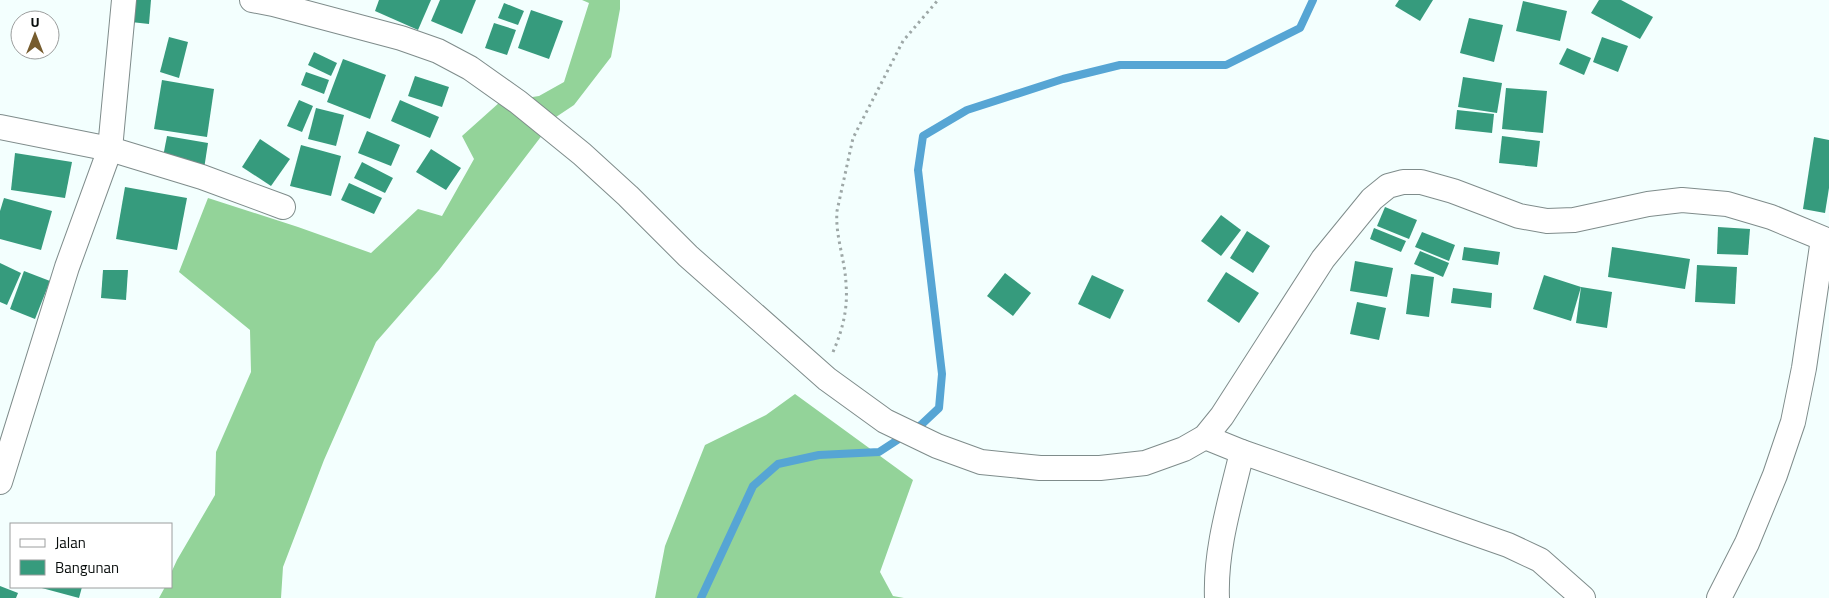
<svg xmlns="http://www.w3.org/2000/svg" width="1829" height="598" viewBox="0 0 1829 598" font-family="'Titillium Web',sans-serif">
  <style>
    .forest { fill: #93d399 }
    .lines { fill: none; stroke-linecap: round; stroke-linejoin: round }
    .stream { stroke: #56a5d4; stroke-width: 8 }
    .building { fill: #369b7d }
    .street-casing { stroke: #7f8c8b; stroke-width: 26 }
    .path { stroke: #9da7a6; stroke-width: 3; stroke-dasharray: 2.5 4; stroke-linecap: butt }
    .street { stroke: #fff; stroke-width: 24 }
  </style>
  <rect width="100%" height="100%" fill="#f3fffe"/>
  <g class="forest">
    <polygon points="582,0 620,0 620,9 611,57 574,105 556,117 439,270 376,342 324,460 283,567 281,598 159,598 165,587 171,587 171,573 177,560 215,495 216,452 251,372 250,330 179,272 208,198 298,227 371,253 418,209 442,216 474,159 462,136 500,102 539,96 564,82 589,3"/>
    <polygon points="795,394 913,480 880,572 893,596 904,598 655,598 665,546 705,445 766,415"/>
  </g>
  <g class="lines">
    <polyline class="stream" points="701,598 753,486 778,464 819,455 879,452 922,424 939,408 942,374 918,170 923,136 967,110 1063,79 1120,65 1226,65 1300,28 1313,0"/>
  </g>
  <g class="building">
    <polygon points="132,0 151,0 149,24 131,22"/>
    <polygon points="379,0 431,0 418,30 375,11"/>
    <polygon points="440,0 476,0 462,34 431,21"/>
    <polygon points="1399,0 1433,0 1420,21 1395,6"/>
    <polygon points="1599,0 1621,0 1653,17 1640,39 1591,13"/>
    <polygon points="1523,1 1567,11 1560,41 1516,31"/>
    <polygon points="504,3 524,11 518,25 498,18"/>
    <polygon points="531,10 563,21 549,59 518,48"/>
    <polygon points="1469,18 1503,25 1494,62 1460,53"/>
    <polygon points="494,23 516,30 507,55 485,48"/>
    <polygon points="169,37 188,42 179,78 160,72"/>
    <polygon points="1602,37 1628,46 1618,72 1593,62"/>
    <polygon points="1567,48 1591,58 1584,75 1559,64"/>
    <polygon points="314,52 337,63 331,76 308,65"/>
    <polygon points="343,59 386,75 370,119 327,102"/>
    <polygon points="306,72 329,80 324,94 301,85"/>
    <polygon points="415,76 449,87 442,107 408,96"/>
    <polygon points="1463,77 1502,83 1497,113 1458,107"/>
    <polygon points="162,80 214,89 207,137 154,129"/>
    <polygon points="1506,88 1547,91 1543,133 1502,129"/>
    <polygon points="299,100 313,106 302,132 287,126"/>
    <polygon points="400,100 439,117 430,138 391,121"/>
    <polygon points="316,108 344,115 336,146 308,139"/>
    <polygon points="1457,110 1494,114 1492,133 1455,129"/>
    <polygon points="367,131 400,145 391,166 358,153"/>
    <polygon points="167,136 208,143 204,169 162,162"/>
    <polygon points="1502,136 1540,141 1537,167 1499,163"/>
    <polygon points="1814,137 1829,140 1829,188 1825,213 1803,209"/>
    <polygon points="260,139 290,159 271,186 242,167"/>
    <polygon points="301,145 341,156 331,196 290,186"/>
    <polygon points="431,149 461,168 446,190 416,172"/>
    <polygon points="15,153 72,162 65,198 11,190"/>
    <polygon points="362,162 393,178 385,193 354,178"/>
    <polygon points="349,183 382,198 374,214 341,200"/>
    <polygon points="125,187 187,198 177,250 116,239"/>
    <polygon points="4,198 52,211 41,250 0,239 0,211"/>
    <polygon points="1385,207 1417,220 1409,239 1377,226"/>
    <polygon points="1221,215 1241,230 1221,256 1201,241"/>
    <polygon points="1718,227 1750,229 1748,255 1717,254"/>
    <polygon points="1374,228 1406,241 1401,252 1370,239"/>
    <polygon points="1247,231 1270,246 1253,273 1230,258"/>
    <polygon points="1422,232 1455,245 1449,261 1415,247"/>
    <polygon points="1464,247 1500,252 1498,265 1462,260"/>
    <polygon points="1612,247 1690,259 1685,289 1608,277"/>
    <polygon points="1420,251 1449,263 1443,277 1414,264"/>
    <polygon points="1355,261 1393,268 1387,297 1350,291"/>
    <polygon points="0,263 21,273 7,305 0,302"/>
    <polygon points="1697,265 1737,267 1735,304 1695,302"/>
    <polygon points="103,270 128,270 126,300 101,298"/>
    <polygon points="24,271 50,281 35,319 10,309"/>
    <polygon points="1226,272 1259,293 1239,323 1207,301"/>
    <polygon points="1005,273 1031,293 1013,316 987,296"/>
    <polygon points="1411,274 1434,277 1429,317 1406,314"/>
    <polygon points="1092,275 1124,290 1110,319 1078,304"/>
    <polygon points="1544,275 1581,287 1571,321 1533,309"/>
    <polygon points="1581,287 1612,292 1607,328 1576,323"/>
    <polygon points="1453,288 1492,293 1491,308 1451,303"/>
    <polygon points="1357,302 1386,308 1379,340 1350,334"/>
    <polygon points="0,586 18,593 16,598 0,598"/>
    <polygon points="38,587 82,587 79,598"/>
  </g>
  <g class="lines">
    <g class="street-casing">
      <g id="street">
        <polyline points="252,0 273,4 401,38 438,51 470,68 518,102 582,154 628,196 688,256 827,379 885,421 937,446 981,462 1040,468 1100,468 1145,463 1184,449 1205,437 1222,416 1323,259 1372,199 1388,186 1403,182 1421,182 1453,191 1519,216 1547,221 1574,220 1648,204 1682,200 1727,204 1771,217 1829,241"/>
        <polyline points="0,127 110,149 202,177 283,207"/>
        <path d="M 1205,437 L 1242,452 C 1231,499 1215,549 1217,598"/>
        <polyline points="1242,452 1508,545 1540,560 1583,598"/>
        <polyline points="0,482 67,267 110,149 124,0"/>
        <polyline points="1719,598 1747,543 1775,475 1793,422 1804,368 1823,239"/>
      </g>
    </g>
    <path class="path" d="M 833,352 C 843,329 848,308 846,284 C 845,259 835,236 837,211 L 853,138 L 903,41 L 938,0"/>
    <use href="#street" class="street"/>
  </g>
  <rect x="10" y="523" width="162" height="65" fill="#ffffff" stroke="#9c9e9e"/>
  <rect x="20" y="539" width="25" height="8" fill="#ffffff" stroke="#9c9e9e"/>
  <text x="55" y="548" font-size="15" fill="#080d0c">Jalan</text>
  <rect x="20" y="560" width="25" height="15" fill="#369b7d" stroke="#9c9e9e"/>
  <text x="55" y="573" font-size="15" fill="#080d0c">Bangunan</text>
  <g transform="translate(35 35)"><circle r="24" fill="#ffffff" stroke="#9c9e9e"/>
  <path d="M0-4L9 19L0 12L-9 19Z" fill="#765c2e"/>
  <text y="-8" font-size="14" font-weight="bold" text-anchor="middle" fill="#080d0c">U</text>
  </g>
</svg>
